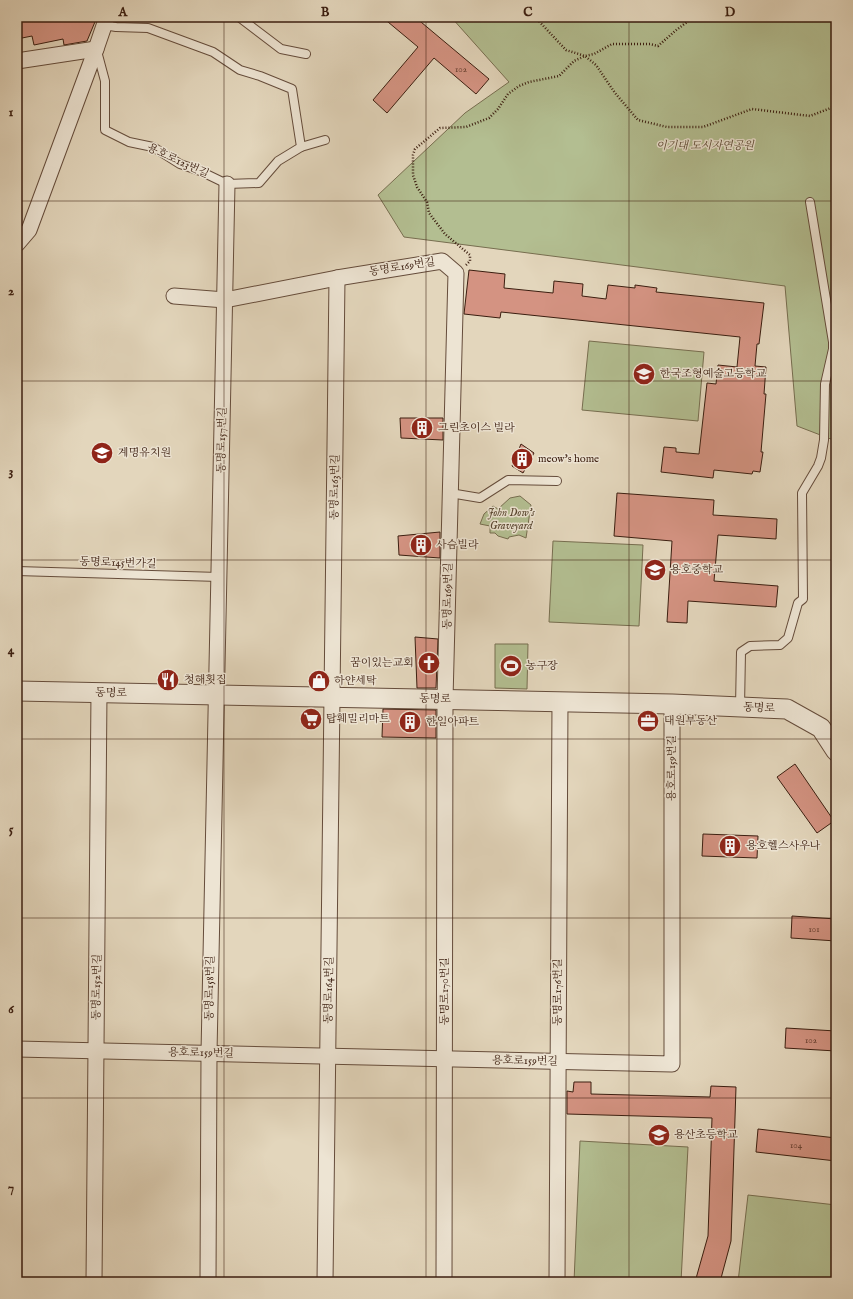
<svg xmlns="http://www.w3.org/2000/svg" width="853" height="1299" viewBox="0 0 853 1299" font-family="'IM FELL English','Noto Serif KR',serif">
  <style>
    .green { fill: #b3be91; stroke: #776e50 }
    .building { fill: #d49382; stroke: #3b1e10 }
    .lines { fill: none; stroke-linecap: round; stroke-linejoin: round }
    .service-casing { stroke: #654c3b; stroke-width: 10 }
    .minor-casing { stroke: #654c3b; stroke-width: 17 }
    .tertiary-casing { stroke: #654c3b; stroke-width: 21 }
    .path { stroke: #3b1e10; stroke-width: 2.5; stroke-dasharray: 1 2; stroke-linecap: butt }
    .service { stroke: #ede4d3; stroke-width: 8 }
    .minor { stroke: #ede4d3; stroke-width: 15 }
    .tertiary { stroke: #ede4d3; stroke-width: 19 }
    .grid { fill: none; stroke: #3b1e10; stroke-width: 1; stroke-opacity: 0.55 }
    .labels { text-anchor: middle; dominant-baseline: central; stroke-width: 3; stroke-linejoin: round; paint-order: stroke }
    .number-label { font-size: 9px; fill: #613b2c }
    .park-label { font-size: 11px; font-style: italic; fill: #594630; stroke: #ede4d3 }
    .street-label { font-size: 11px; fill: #3b1e10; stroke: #ede4d3 }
    .poi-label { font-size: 11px; fill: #3b1e10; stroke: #ede4d3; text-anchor: start }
    .neatline { fill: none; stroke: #3b1e10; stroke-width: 1.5 }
    .grid-label { font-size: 13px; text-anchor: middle; font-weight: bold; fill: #3b1e10 }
  </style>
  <rect width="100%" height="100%" fill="#e3d6bc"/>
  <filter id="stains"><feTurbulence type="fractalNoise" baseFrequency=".005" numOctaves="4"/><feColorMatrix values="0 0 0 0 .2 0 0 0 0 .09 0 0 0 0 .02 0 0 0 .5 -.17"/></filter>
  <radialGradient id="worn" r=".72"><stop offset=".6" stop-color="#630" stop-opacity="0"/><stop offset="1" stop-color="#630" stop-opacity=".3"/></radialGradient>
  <g class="green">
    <polygon points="451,17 836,17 836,441 797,426 785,286 404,237 378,195 465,113 509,82"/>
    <polygon points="589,341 704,352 698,421 582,410"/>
    <polygon points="520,496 531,505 526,538 519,535 509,537 508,539 498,536 495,533 490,533 490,526 480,524 484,514 493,506 498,509 510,498"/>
    <polygon points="553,541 643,545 639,626 549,622"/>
    <polygon points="495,644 528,644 527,689 495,688"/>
    <polygon points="580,1141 688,1147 681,1282 574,1282"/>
    <polygon points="748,1195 836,1205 836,1282 738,1282"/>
  </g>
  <g class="building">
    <polygon points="28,17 97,17 87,41 64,45 63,39 34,45 32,36 17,39 17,22 29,19"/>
    <polygon points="382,17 415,17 489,79 476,94 434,58 387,113 373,100 418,47"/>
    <polygon points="469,270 505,274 504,288 553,293 554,281 583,284 582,296 606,299 608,285 635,288 635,285 657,288 656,292 764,303 759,344 757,344 755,366 766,367 764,394 766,394 761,452 763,452 760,472 753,471 752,474 714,470 713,478 661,472 664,447 676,448 676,452 699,454 707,383 716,384 718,365 737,367 740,337 501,312 500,318 464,314"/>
    <polygon points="400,418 443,418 443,440 401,438"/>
    <polygon points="521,444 534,453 523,473 512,466"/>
    <polygon points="617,493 714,500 713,515 777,519 776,539 718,535 714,581 778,586 776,607 688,601 687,623 667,622 672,541 614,536"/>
    <polygon points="440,532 440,558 399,555 398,536"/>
    <polygon points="415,637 438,639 436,688 417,688"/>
    <polygon points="383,709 436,710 436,738 382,737"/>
    <polygon points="795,764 834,821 817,833 777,777"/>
    <polygon points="703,834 758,836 757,858 702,856"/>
    <polygon points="792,916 836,919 836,941 791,938"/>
    <polygon points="786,1028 836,1031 836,1051 785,1048"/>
    <polygon points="574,1082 591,1082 591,1094 710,1097 711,1086 736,1087 731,1241 720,1282 695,1282 708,1236 712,1118 567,1114 567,1091 573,1092"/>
    <polygon points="758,1129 836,1138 836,1161 756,1152"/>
  </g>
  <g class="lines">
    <g class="service-casing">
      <g id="service">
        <polyline points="239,17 281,49 306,54"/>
        <polyline points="97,51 105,81 105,130 129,142 153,147 180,164 200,171 227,184 259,183 278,161 301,147 292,89 260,76 240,70 213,52 148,28 116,27 104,25"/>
        <polyline points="301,147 325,140"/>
        <polyline points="450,493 480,498 508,480 557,481"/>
        <polyline points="17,571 219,577"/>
        <polyline points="740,707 741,652 750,646 780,645 788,638 798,603 803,599 802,493 818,466 821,458 824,440 825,384 833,349 833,342 810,202"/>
      </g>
    </g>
    <g class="minor-casing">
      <g id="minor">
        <polyline points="17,61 96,49"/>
        <polyline points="17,244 29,230 96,49 107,17"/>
        <polyline points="174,296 225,300 337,278 442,261 456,273 445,699 444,1282"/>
        <polyline points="17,1049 672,1064 672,704"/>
        <polyline points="94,1282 99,692"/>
        <polyline points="208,1282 209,1053 227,184"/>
        <polyline points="325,1282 337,278"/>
        <polyline points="557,1282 560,701"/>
      </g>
    </g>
    <g class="tertiary-casing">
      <polyline id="tertiary" points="17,691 672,704 787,709 821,728 836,751"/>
    </g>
    <g class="path">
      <polyline points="535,17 566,50 585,56 594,54 612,44 650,44 658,46 675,31 691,19 701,17"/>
      <polyline points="466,265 470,261 470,255 445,234 429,213 427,202 417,187 413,175 413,155 415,149 440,128 466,127 489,118 498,109 508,94 519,86 529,82 559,76 574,61 585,56 596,65 615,93 638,120 667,127 703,127 752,109 810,116 836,106"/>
    </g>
    <use href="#service" class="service"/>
    <use href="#minor" class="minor"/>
    <use href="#tertiary" class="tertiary"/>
  </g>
  <path class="grid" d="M 224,17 L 224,1282M 426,17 L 426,1282M 629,17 L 629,1282M 17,201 L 836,201M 17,381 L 836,381M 17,560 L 836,560M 17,739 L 836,739M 17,918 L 836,918M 17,1098 L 836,1098"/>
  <defs>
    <g id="school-disc" transform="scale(1.15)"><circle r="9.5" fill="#8f2418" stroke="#ede4d3"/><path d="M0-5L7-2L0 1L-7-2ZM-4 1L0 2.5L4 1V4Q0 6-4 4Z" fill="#fff"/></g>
    <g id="building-disc" transform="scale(1.15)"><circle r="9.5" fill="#8f2418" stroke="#ede4d3"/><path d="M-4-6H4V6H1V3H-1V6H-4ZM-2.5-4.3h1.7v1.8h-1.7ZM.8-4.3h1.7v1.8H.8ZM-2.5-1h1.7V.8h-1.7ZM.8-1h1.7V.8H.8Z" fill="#fff"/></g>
    <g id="church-disc" transform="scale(1.15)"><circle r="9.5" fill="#8f2418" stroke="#ede4d3"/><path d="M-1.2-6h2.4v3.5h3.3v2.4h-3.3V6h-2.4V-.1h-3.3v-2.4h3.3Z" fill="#fff"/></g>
    <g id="stadium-disc" transform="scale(1.15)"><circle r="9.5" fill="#8f2418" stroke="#ede4d3"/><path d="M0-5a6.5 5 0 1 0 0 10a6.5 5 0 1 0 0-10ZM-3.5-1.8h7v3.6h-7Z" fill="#fff"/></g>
    <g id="restaurant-disc" transform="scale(1.15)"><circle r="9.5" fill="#8f2418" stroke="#ede4d3"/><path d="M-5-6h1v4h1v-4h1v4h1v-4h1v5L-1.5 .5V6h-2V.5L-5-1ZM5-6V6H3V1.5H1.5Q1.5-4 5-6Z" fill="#fff"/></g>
    <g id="shop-disc" transform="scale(1.15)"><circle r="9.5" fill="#8f2418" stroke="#ede4d3"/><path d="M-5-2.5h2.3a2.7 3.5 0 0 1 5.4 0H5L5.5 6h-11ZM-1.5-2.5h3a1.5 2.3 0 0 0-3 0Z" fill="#fff"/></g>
    <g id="supermarket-disc" transform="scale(1.15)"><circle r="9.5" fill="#8f2418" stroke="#ede4d3"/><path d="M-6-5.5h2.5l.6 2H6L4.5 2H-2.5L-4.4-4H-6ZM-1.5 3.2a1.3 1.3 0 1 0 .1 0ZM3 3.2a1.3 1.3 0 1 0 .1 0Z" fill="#fff"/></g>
    <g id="office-disc" transform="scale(1.15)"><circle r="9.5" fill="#8f2418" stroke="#ede4d3"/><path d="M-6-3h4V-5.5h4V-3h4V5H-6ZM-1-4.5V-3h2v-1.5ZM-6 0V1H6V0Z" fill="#fff"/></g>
  </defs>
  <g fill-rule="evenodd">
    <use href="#school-disc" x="644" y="374"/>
    <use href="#building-disc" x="422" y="428"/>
    <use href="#school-disc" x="102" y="453"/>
    <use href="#building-disc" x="522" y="459"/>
    <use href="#building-disc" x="421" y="545"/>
    <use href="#school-disc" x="655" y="570"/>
    <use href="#church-disc" x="429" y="663"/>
    <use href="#stadium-disc" x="511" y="666"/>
    <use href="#restaurant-disc" x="168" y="680"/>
    <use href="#shop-disc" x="319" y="681"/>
    <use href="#supermarket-disc" x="311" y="719"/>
    <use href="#office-disc" x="648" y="721"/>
    <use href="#building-disc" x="410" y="722"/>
    <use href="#building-disc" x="730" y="846"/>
    <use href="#school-disc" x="659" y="1135"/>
  </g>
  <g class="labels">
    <g class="number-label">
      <text x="461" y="69">102</text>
      <text x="814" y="929">101</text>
      <text x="811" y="1040">102</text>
      <text x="796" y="1145">104</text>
    </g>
    <g class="park-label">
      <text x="705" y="146">이기대 도시자연공원</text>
      <text x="511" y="513">John Dow's<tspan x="511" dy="13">Graveyard</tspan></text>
    </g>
    <g class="street-label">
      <text transform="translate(178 161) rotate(25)">용호로123번길</text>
      <text transform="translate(402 267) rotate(-9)">동명로169번길</text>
      <text transform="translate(222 440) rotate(-89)">동명로157번길</text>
      <text transform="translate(335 487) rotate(-89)">동명로163번길</text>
      <text transform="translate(118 563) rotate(2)">동명로145번가길</text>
      <text transform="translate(448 596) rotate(-89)">동명로169번길</text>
      <text transform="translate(111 693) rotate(1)">동명로</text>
      <text transform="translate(435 699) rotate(1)">동명로</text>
      <text transform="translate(759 708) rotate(3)">동명로</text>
      <text transform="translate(672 768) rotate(-90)">용호로159번길</text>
      <text transform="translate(97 987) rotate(-89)">동명로152번길</text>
      <text transform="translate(210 988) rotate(-89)">동명로158번길</text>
      <text transform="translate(329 990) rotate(-89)">동명로164번길</text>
      <text transform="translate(445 991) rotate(-90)">동명로170번길</text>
      <text transform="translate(558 992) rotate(-90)">동명로176번길</text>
      <text transform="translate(201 1053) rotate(1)">용호로159번길</text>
      <text transform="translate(525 1061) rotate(1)">용호로159번길</text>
    </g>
    <g class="poi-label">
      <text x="660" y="374">한국조형예술고등학교</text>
      <text x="438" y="428">그린초이스 빌라</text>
      <text x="118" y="453">계명유치원</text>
      <text x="538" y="459">meow's home</text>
      <text x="436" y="545">사슴빌라</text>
      <text x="670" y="570">용호중학교</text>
      <text x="414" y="663" text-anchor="end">꿈이있는교회</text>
      <text x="526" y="666">농구장</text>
      <text x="184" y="680">청해횟집</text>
      <text x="334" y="681">하얀세탁</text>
      <text x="326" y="719">탑훼밀리마트</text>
      <text x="664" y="721">태원부동산</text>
      <text x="426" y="722">한일아파트</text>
      <text x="746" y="846">용호헬스사우나</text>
      <text x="674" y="1135">용산초등학교</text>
    </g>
  </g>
  <rect width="853" height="1299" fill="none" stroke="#e3d6bc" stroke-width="44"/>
  <rect x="22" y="22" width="809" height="1255" class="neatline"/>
  <g class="grid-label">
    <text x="123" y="16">A</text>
    <text x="325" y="16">B</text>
    <text x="528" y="16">C</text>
    <text x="730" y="16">D</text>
    <text x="11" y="116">1</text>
    <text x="11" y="295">2</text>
    <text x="11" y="475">3</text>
    <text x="11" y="654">4</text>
    <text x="11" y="833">5</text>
    <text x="11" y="1013">6</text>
    <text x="11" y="1192">7</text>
  </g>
  <rect width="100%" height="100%" filter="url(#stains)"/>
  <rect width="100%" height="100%" fill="url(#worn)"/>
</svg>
